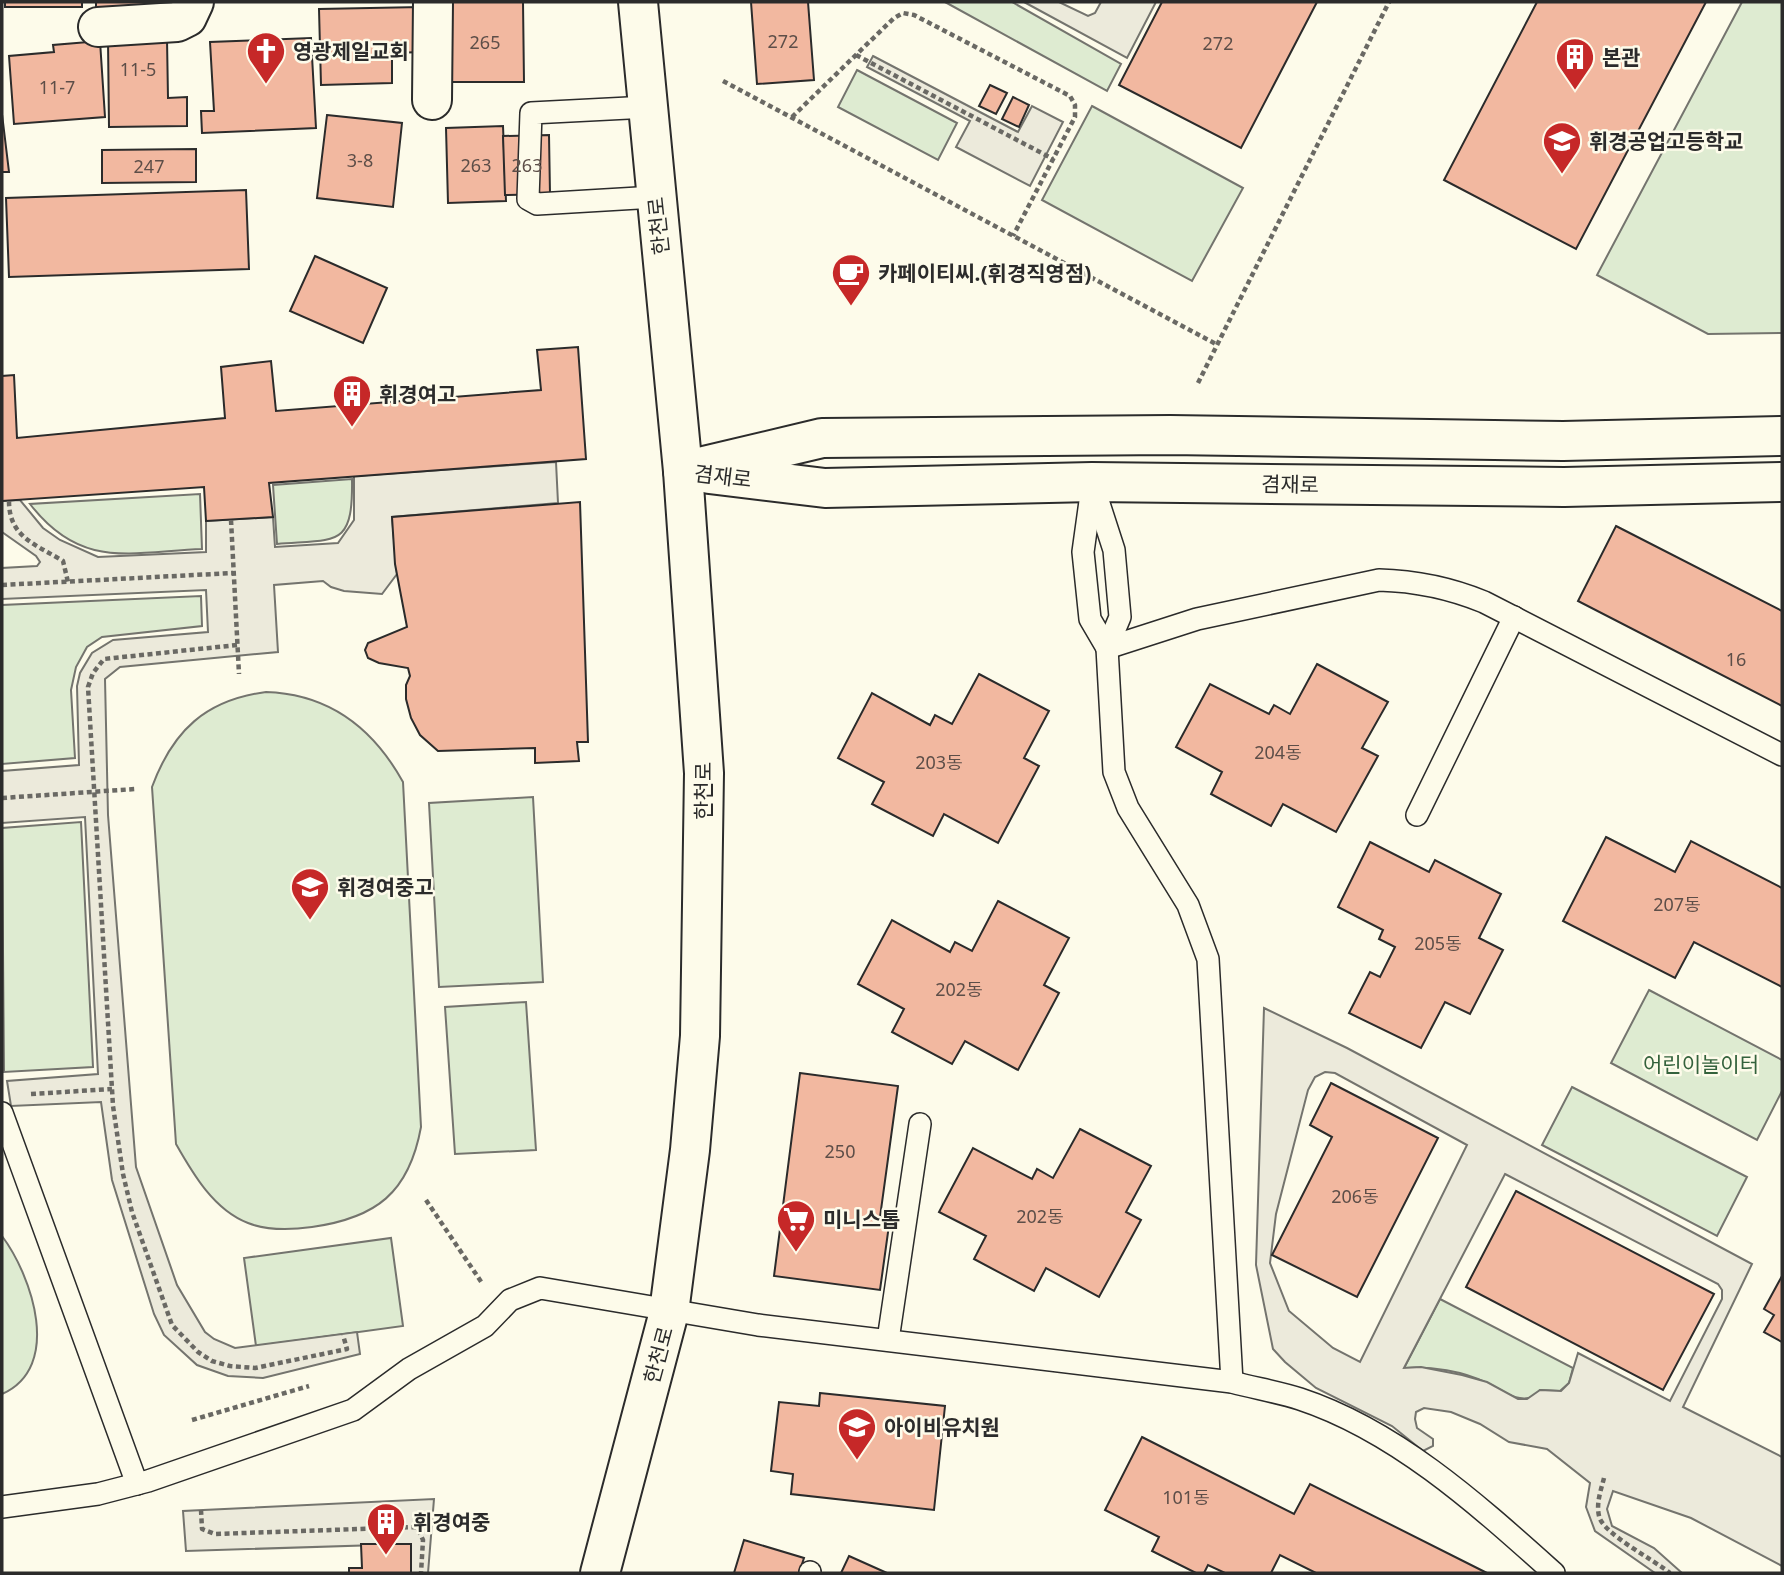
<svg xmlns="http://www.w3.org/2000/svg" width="1784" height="1575" viewBox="0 0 1784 1575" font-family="'Noto Sans','Noto Sans KR',sans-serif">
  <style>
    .green { fill: #deebd1; stroke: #74746e; stroke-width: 2 }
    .parking { fill: #eceadb; stroke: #74746e; stroke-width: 2; fill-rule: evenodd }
    .building { fill: #f2b8a0; stroke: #2b2b2b; stroke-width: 2 }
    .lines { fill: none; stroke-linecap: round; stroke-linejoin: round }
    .lane-casing { stroke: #2b2b2b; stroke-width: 24 }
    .street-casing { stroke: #2b2b2b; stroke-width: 42 }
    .secondary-casing { stroke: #2b2b2b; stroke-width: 42 }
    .path { stroke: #6a6964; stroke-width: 4.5; stroke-dasharray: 5 3.5; stroke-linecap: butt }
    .lane { stroke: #fdfbea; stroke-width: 21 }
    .street { stroke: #fdfbea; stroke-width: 38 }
    .secondary { stroke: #fdfbea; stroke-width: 38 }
    .labels { text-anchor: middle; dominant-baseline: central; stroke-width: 5; stroke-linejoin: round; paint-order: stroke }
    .number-label { font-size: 18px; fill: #5d4e48 }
    .poi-label { font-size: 21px; font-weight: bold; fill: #2b2b2b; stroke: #fdfbea; text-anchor: start }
    .street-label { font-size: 21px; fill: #2b2b2b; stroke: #fdfbea }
    .park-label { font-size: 21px; fill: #34623c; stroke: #fdfbea }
  </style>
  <rect width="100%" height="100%" fill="#fdfbea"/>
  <g class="green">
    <polygon points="945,2 1012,2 1121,64 1107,91"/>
    <polygon points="1742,2 1782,2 1782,333 1708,334 1597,275"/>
    <polygon points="857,70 957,123 938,160 838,107"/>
    <polygon points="1092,106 1243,188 1192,281 1042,200"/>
    <path d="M 352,479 C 353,548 338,539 277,544 L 273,485 Z"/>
    <path d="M 200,494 L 202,549 C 130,552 81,570 30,504 Z"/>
    <polygon points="201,596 202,626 102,637 87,647 76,667 71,690 75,758 2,764 2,605"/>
    <path d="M 266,692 C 329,694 373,728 403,782 L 421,1127 C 409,1193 376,1218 312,1227 C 291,1230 268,1231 248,1223 C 214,1210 193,1174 176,1144 L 152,787 C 173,730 206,700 266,692 Z"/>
    <polygon points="533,797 543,982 439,987 429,803"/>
    <polygon points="81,822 93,1067 4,1072 2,828"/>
    <polygon points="1649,990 1782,1060 1782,1091 1757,1140 1611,1063"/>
    <polygon points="526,1002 536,1150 455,1154 445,1007"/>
    <polygon points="1572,1087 1747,1177 1717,1236 1542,1145"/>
    <path d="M 2,1236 C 32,1276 63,1367 2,1394 Z"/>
    <polygon points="391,1238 403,1326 256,1346 244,1258"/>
    <path d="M 1440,1299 L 1573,1368 L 1569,1383 L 1560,1391 L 1540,1390 L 1534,1397 C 1514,1403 1504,1390 1487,1383 C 1463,1371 1431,1366 1404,1368 Z"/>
  </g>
  <g class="parking">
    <polygon points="1024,2 1059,2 1088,16 1095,13 1101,2 1156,2 1127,58"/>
    <polygon points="873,56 1018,132 1032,106 1063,122 1030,186 956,147 970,121 867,67"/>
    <polygon points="556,462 558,503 392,517 397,574 382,594 344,591 331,587 323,581 274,585 278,652 120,667 105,679 108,815 136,1167 177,1285 205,1332 214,1339 235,1348 357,1332 360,1354 263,1378 228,1376 197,1365 164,1335 154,1314 112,1180 101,1102 11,1106 7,1081 98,1074 85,817 2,823 2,771 79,765 77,686 80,673 92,653 113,640 208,632 206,590 2,599 2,568 37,566 40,562 36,556 2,532 2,501 20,500 43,528 60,540 98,557 206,552 206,521 273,517 275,547 338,543 354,520 354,476"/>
    <path d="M 1264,1008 L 1347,1048 L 1752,1264 L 1683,1407 L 1782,1457 L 1782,1566 L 1691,1518 L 1613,1491 L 1607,1509 L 1612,1526 L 1654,1548 L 1682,1573 L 1655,1573 L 1595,1531 L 1586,1507 L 1590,1483 L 1547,1449 L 1509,1442 L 1480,1424 L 1451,1412 L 1424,1408 L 1416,1412 L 1415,1419 L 1417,1428 L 1433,1439 L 1433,1446 L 1423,1451 L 1392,1426 L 1316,1388 L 1285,1362 L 1273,1349 L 1256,1265 ZM 1325,1072 L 1335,1073 L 1467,1145 L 1360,1362 L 1333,1348 L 1289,1311 L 1270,1263 L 1276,1214 L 1308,1090 L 1315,1077 ZM 1505,1174 L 1718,1284 L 1722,1290 L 1722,1299 L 1670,1401 L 1578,1353 L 1569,1383 L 1561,1391 L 1540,1390 L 1527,1399 L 1518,1399 L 1487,1382 L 1462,1375 L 1421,1367 L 1404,1368 Z"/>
    <polygon points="434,1499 428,1573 411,1573 410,1544 186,1551 183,1511"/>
  </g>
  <g class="building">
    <rect x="5" y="2" width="77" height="5"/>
    <rect x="96" y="2" width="65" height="7"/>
    <polygon points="446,2 523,2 524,82 447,82"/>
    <polygon points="751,2 808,2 814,80 757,84"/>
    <polygon points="1162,2 1317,2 1241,148 1119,85"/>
    <polygon points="1537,2 1706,2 1576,249 1444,180"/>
    <polygon points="421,7 422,52 392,53 392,83 321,85 319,9"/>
    <polygon points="311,38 316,128 202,133 201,111 214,111 210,42"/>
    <polygon points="167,39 168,98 187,97 187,126 109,127 108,40"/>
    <polygon points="100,41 105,117 14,124 9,56 54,52 53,45"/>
    <polygon points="990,85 1007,93 996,114 979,106"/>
    <polygon points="1013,97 1029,105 1019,127 1002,119"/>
    <polygon points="2,114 9,172 2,172"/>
    <polygon points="327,115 402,123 393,207 317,198"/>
    <polygon points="503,126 506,201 448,203 446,128"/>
    <polygon points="549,135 550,194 505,195 503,136"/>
    <polygon points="196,149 196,182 102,183 102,150"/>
    <polygon points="246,190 249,269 9,277 6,198"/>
    <polygon points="315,256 387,288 363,343 290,311"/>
    <polygon points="578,347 586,459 269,483 273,517 206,521 204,487 2,501 2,376 14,375 17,438 225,418 221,367 271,361 276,411 541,390 537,350"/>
    <polygon points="580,502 588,742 577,742 579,761 535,763 535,748 438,751 420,735 411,718 406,699 406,685 410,676 408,668 379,663 368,658 365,650 368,643 407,627 395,564 392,517"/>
    <polygon points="1616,526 1782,611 1782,706 1578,601"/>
    <polygon points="1317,664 1388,702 1362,748 1378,756 1336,832 1283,804 1271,826 1211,794 1222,772 1176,747 1210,684 1269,714 1274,705 1290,714"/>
    <polygon points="979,674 1049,711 1024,758 1039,766 998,843 944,814 933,836 872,804 884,782 838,758 872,693 930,725 935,715 952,724"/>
    <polygon points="1606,837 1675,872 1691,841 1782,888 1782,987 1694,942 1675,978 1563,921"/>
    <polygon points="1370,842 1429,872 1435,860 1501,894 1479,938 1503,950 1470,1014 1445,1002 1421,1048 1349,1013 1370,972 1380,977 1395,947 1379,939 1383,930 1338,907"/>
    <polygon points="998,901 1069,938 1044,985 1059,993 1018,1070 965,1041 952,1064 892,1032 904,1009 858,984 892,920 950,952 955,942 972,951"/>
    <polygon points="800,1073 898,1086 880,1217 890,1218 880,1290 774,1276"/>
    <polygon points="1331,1083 1438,1138 1357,1297 1272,1255 1332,1137 1310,1125"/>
    <polygon points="1080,1129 1151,1166 1126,1212 1141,1220 1099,1297 1046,1268 1034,1291 974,1259 986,1236 939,1212 973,1148 1032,1179 1037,1169 1053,1178"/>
    <polygon points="1516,1191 1714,1294 1663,1390 1466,1287"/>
    <polygon points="1782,1276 1782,1342 1764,1332 1774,1315 1764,1309"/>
    <polygon points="820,1393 945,1406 934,1510 791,1494 793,1474 771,1471 779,1402 819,1406"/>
    <polygon points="1142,1437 1294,1514 1310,1484 1487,1573 1316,1573 1280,1555 1271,1573 1225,1573 1208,1565 1204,1573 1196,1573 1152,1551 1159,1537 1105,1510"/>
    <polygon points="744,1540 804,1558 799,1573 734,1573"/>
    <polygon points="361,1544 411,1544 411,1573 349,1573 349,1568 362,1568"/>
    <polygon points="849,1556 887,1573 841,1573"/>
  </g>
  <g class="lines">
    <g class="lane-casing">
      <g id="lane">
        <polyline points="648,107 531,113 528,199 537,204 655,197"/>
        <polyline points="1092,482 1114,550 1120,617 1107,648 1114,772 1128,808 1188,905 1208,959 1232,1382"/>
        <polyline points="1092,487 1083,552 1090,619 1107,648"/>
        <path d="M 1107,648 L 1197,619 L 1379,580 C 1416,581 1450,588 1484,602 L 1782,755"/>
        <polyline points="1417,815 1514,617"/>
        <polyline points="2,1113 137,1484"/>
        <polyline points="888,1340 920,1124"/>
        <path d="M 2,1507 L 98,1494 L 148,1481 L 353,1410 L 409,1369 L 485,1326 L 510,1300 L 540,1288 L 758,1325 L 1232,1382 C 1254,1388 1278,1392 1300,1399 C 1397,1431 1479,1506 1554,1573"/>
        <polyline points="810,1573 810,1572"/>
      </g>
    </g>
    <g class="street-casing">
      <g id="street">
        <polyline points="98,27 177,22 187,17 194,2"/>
        <polyline points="432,100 433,2"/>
      </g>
    </g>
    <g class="secondary-casing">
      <g id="secondary">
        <polyline points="683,471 822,438 1170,435 1563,441 1782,436"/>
        <polyline points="709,474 825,488 1092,482 1564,487 1782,482"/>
        <polyline points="600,1573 669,1312 690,1150 700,1036 704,773 683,471 638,2"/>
      </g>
    </g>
    <g class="path">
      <polyline points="856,55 1053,159"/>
      <polyline points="723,81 1216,344"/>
      <polyline points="792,117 894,18 903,13 914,15 1070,96 1075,105 1075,117 1013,236"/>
      <polyline points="1198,383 1389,2"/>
      <path d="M 9,501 C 9,537 35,544 63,561 L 68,582"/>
      <polyline points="231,520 239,674"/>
      <polyline points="2,585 233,573"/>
      <polyline points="237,645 104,659 93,673 88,687 113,1106 123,1174 132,1212 172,1325 198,1352 212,1361 230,1366 255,1368 347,1349 343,1335"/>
      <polyline points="2,798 135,789"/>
      <polyline points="31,1094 112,1089"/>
      <polyline points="426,1200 482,1283"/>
      <polyline points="192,1420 309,1386"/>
      <path d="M 1604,1478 C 1601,1490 1596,1503 1599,1516 C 1602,1533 1654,1560 1670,1573"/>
      <polyline points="201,1510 202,1529 215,1534 417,1527 423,1540 421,1573"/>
    </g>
    <use href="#lane" class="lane"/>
    <use href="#street" class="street"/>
    <use href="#secondary" class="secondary"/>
  </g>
  <defs>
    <g id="church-pin" transform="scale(2.0125)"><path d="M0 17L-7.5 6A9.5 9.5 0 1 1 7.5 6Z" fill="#c62828" stroke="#fdfbea"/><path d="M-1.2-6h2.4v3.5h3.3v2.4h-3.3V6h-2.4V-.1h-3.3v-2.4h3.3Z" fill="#fff"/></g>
    <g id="building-pin" transform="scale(2.0125)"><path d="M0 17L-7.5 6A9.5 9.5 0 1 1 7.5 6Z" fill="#c62828" stroke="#fdfbea"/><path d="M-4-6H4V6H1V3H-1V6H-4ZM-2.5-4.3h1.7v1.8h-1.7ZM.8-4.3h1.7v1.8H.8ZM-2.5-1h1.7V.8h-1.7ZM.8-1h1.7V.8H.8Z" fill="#fff"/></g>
    <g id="school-pin" transform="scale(2.0125)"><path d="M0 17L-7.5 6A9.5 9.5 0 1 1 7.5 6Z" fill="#c62828" stroke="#fdfbea"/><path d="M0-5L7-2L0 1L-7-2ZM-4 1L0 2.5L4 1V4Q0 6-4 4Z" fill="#fff"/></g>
    <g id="cafe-pin" transform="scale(2.0125)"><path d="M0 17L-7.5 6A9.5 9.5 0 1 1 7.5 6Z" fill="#c62828" stroke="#fdfbea"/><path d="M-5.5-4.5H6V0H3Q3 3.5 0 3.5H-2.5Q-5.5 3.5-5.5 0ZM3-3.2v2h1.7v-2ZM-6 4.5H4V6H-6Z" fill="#fff"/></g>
    <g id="supermarket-pin" transform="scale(2.0125)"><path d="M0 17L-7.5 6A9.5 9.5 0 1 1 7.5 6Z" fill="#c62828" stroke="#fdfbea"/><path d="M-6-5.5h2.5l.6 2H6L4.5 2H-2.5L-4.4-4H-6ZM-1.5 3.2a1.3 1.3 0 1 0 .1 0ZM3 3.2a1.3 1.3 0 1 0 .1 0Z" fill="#fff"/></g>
  </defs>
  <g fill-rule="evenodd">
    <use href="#church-pin" x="266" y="51"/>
    <use href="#building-pin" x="1575" y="57"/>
    <use href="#school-pin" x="1562" y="141"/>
    <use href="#cafe-pin" x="851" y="273"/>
    <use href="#building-pin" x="352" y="394"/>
    <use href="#school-pin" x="310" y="887"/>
    <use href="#supermarket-pin" x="796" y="1219"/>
    <use href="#school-pin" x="857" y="1427"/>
    <use href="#building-pin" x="386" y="1522"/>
  </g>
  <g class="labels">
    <g class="number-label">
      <text x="783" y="41">272</text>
      <text x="485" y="42">265</text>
      <text x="1218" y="43">272</text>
      <text x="138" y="69">11-5</text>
      <text x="57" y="87">11-7</text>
      <text x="360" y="160">3-8</text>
      <text x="476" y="165">263</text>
      <text x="527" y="165">263</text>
      <text x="149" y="166">247</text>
      <text x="1736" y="659">16</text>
      <text x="1278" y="752">204동</text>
      <text x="939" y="762">203동</text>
      <text x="1677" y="904">207동</text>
      <text x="1438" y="943">205동</text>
      <text x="959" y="989">202동</text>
      <text x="840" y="1151">250</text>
      <text x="1355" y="1196">206동</text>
      <text x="1040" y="1216">202동</text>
      <text x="1186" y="1497">101동</text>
    </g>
    <g class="poi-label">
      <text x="293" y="51">영광제일교회</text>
      <text x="1602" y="57">본관</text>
      <text x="1589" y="141">휘경공업고등학교</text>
      <text x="878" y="273">카페이티씨.(휘경직영점)</text>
      <text x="379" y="394">휘경여고</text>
      <text x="337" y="887">휘경여중고</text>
      <text x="823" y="1219">미니스톱</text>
      <text x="884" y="1427">아이비유치원</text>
      <text x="413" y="1522">휘경여중</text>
    </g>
    <g class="street-label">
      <text transform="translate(658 226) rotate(-96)">한천로</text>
      <text transform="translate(723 476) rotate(7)">겸재로</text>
      <text transform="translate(1290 484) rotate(1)">겸재로</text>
      <text transform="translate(703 791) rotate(-90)">한천로</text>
      <text transform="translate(658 1355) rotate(-75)">한천로</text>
    </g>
    <g class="park-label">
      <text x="1701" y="1064">어린이놀이터</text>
    </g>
  </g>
  <rect width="1784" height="1575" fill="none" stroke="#2b2b2b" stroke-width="7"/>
</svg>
